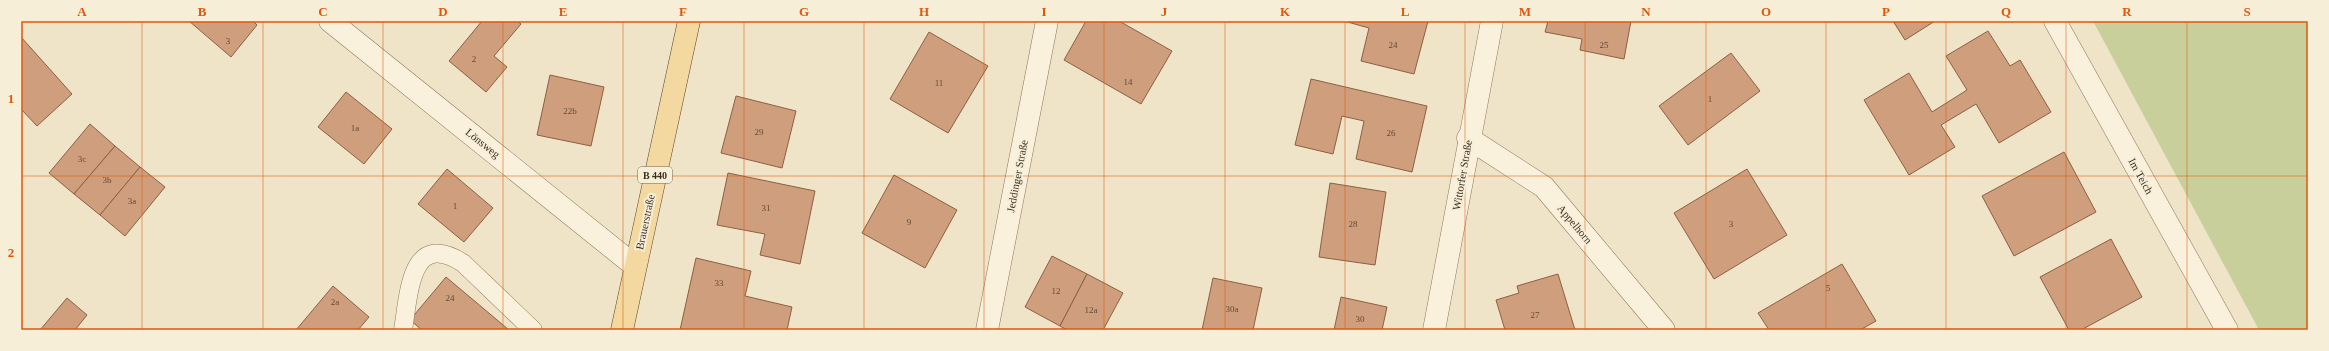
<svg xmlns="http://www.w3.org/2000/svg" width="2329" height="351" viewBox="0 0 2329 351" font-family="Georgia,serif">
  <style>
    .green { fill: #c9cf9b }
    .building { fill: #cf9f7d; stroke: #8d5f41 }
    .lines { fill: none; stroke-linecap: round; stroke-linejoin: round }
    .service-casing { stroke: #8d765c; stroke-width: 19 }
    .minor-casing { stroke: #8d765c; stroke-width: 23 }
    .primary-casing { stroke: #5b4430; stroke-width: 23 }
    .service { stroke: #faf1dc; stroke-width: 18 }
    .minor { stroke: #faf1dc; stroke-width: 22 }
    .primary { stroke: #f3d9a0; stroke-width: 22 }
    .grid { fill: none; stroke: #df570d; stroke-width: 1; stroke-opacity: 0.55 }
    .labels { text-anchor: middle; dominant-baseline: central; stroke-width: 4; stroke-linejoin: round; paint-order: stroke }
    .number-label { font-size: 9px; fill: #624a37 }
    .shield { fill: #f7eed8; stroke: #756857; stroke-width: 1 }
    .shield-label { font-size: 10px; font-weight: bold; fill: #3d2e20 }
    .street-label { font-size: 11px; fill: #3d2e20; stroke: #f7eed8 }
    .neatline { fill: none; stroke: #df570d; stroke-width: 1.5 }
    .grid-label { font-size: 13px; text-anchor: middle; font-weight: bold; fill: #df570d }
  </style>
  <rect width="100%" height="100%" fill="#f0e4c8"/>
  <polygon class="green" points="2093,21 2308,21 2308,330 2259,330"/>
  <g class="building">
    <polygon points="189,21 253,21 257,25 231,57"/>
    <polygon points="482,21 517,21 521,24 494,56 507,67 486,92 449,61"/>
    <polygon points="1086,21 1119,21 1172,51 1141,104 1064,60"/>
    <polygon points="1344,21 1428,21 1414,74 1361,61 1369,28"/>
    <polygon points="1548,21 1631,21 1624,59 1580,50 1582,39 1545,32"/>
    <polygon points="1893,21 1935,21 1905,40"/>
    <polygon points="1988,31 2010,66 2020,60 2051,112 1999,143 1976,104 1941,125 1955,147 1909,175 1864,100 1909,73 1932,112 1967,90 1946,56"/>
    <polygon points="929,32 988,66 948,133 890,99"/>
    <polygon points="21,37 72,94 37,126 21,109"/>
    <polygon points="1731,53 1760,91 1688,145 1659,106"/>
    <polygon points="550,75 604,87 591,146 537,135"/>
    <polygon points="1311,79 1427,106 1412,172 1356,159 1364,121 1342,116 1333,154 1295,145"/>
    <polygon points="346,92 392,129 364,164 318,127"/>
    <polygon points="736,96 796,111 782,168 721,153"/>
    <polygon points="90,124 115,146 74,194 49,173"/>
    <polygon points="115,146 140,167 100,215 74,194"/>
    <polygon points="2064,152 2096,212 2014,256 1982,196"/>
    <polygon points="140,167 165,187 125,236 100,215"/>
    <polygon points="447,169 493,208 464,242 418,204"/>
    <polygon points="1747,169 1787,235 1714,279 1674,213"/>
    <polygon points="728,173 815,191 800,264 760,255 765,234 717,225"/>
    <polygon points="894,175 957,210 925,268 862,233"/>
    <polygon points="1330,183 1386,192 1375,265 1319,257"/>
    <polygon points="2111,239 2142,297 2081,330 2069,330 2040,277"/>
    <polygon points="1052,256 1087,274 1060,326 1025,307"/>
    <polygon points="696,258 751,271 745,296 792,307 787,330 680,330"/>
    <polygon points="1842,264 1876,321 1860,330 1769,330 1758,313"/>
    <polygon points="1087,274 1123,293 1103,330 1067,330 1060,326"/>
    <polygon points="1558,274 1575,330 1505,330 1496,300 1519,293 1517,286"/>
    <polygon points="446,277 509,330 422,330 410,320"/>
    <polygon points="1213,278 1262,288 1253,330 1202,330"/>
    <polygon points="333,286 369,317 358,330 296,330"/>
    <polygon points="1341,297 1387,307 1382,330 1334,330"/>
    <polygon points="67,298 87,315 75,330 40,330"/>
  </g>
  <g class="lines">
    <g class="service-casing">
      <path id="service" d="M 403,330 C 409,294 410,229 463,263 L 533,330"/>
    </g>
    <g class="minor-casing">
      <g id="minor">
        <polyline points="330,21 635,266"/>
        <polyline points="2055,21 2227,330"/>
        <polyline points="1468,138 1544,187 1664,330"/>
        <polyline points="987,330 1047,21"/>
        <polyline points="1434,330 1492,21"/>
      </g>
    </g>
    <g class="primary-casing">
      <polyline id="primary" points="622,330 689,21"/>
    </g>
    <use href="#service" class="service"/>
    <use href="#minor" class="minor"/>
    <use href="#primary" class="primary"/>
  </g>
  <path class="grid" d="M 142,21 L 142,330M 263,21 L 263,330M 383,21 L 383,330M 503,21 L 503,330M 623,21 L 623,330M 744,21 L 744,330M 864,21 L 864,330M 984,21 L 984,330M 1104,21 L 1104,330M 1225,21 L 1225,330M 1345,21 L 1345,330M 1465,21 L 1465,330M 1585,21 L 1585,330M 1706,21 L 1706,330M 1826,21 L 1826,330M 1946,21 L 1946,330M 2066,21 L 2066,330M 2187,21 L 2187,330M 21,176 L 2308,176"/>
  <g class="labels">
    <g class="number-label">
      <text x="228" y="41">3</text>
      <text x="1393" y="45">24</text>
      <text x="1604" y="45">25</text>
      <text x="474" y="59">2</text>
      <text x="1128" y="82">14</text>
      <text x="939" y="83">11</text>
      <text x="1710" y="99">1</text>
      <text x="570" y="111">22b</text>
      <text x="355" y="128">1a</text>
      <text x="759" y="132">29</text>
      <text x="1391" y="133">26</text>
      <text x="82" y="159">3c</text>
      <text x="107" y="180">3b</text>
      <text x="132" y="201">3a</text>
      <text x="455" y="206">1</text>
      <text x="766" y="208">31</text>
      <text x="909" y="222">9</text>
      <text x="1353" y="224">28</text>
      <text x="1731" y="224">3</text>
      <text x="719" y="283">33</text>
      <text x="1828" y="288">5</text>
      <text x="1056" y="291">12</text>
      <text x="450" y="298">24</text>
      <text x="335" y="302">2a</text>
      <text x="1232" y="309">30a</text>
      <text x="1091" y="310">12a</text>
      <text x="1535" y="315">27</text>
      <text x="1360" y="319">30</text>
    </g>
    <rect class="shield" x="638" y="167" width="34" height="16" rx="3"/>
    <g class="shield-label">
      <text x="655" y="175">B 440</text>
    </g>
    <g class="street-label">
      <text transform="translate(483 143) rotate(39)">Lönsweg</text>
      <text transform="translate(1462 175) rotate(-80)">Wittorfer Straße</text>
      <text transform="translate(1017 176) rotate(-79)">Jeddinger Straße</text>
      <text transform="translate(2141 176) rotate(61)">Im Teich</text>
      <text transform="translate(645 222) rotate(-78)">Brauerstraße</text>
      <text transform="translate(1575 224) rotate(50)">Appelhorn</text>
    </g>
  </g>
  <rect width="2329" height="351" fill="none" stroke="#f7eed8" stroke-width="44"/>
  <rect x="22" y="22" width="2285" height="307" class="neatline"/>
  <g class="grid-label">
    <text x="82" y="16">A</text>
    <text x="202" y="16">B</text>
    <text x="323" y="16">C</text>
    <text x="443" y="16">D</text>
    <text x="563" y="16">E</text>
    <text x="683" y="16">F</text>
    <text x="804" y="16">G</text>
    <text x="924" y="16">H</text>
    <text x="1044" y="16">I</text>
    <text x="1164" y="16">J</text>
    <text x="1285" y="16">K</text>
    <text x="1405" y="16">L</text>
    <text x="1525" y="16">M</text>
    <text x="1646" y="16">N</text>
    <text x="1766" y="16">O</text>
    <text x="1886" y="16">P</text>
    <text x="2006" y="16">Q</text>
    <text x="2127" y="16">R</text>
    <text x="2247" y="16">S</text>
    <text x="11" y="103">1</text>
    <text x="11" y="257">2</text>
  </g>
</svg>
